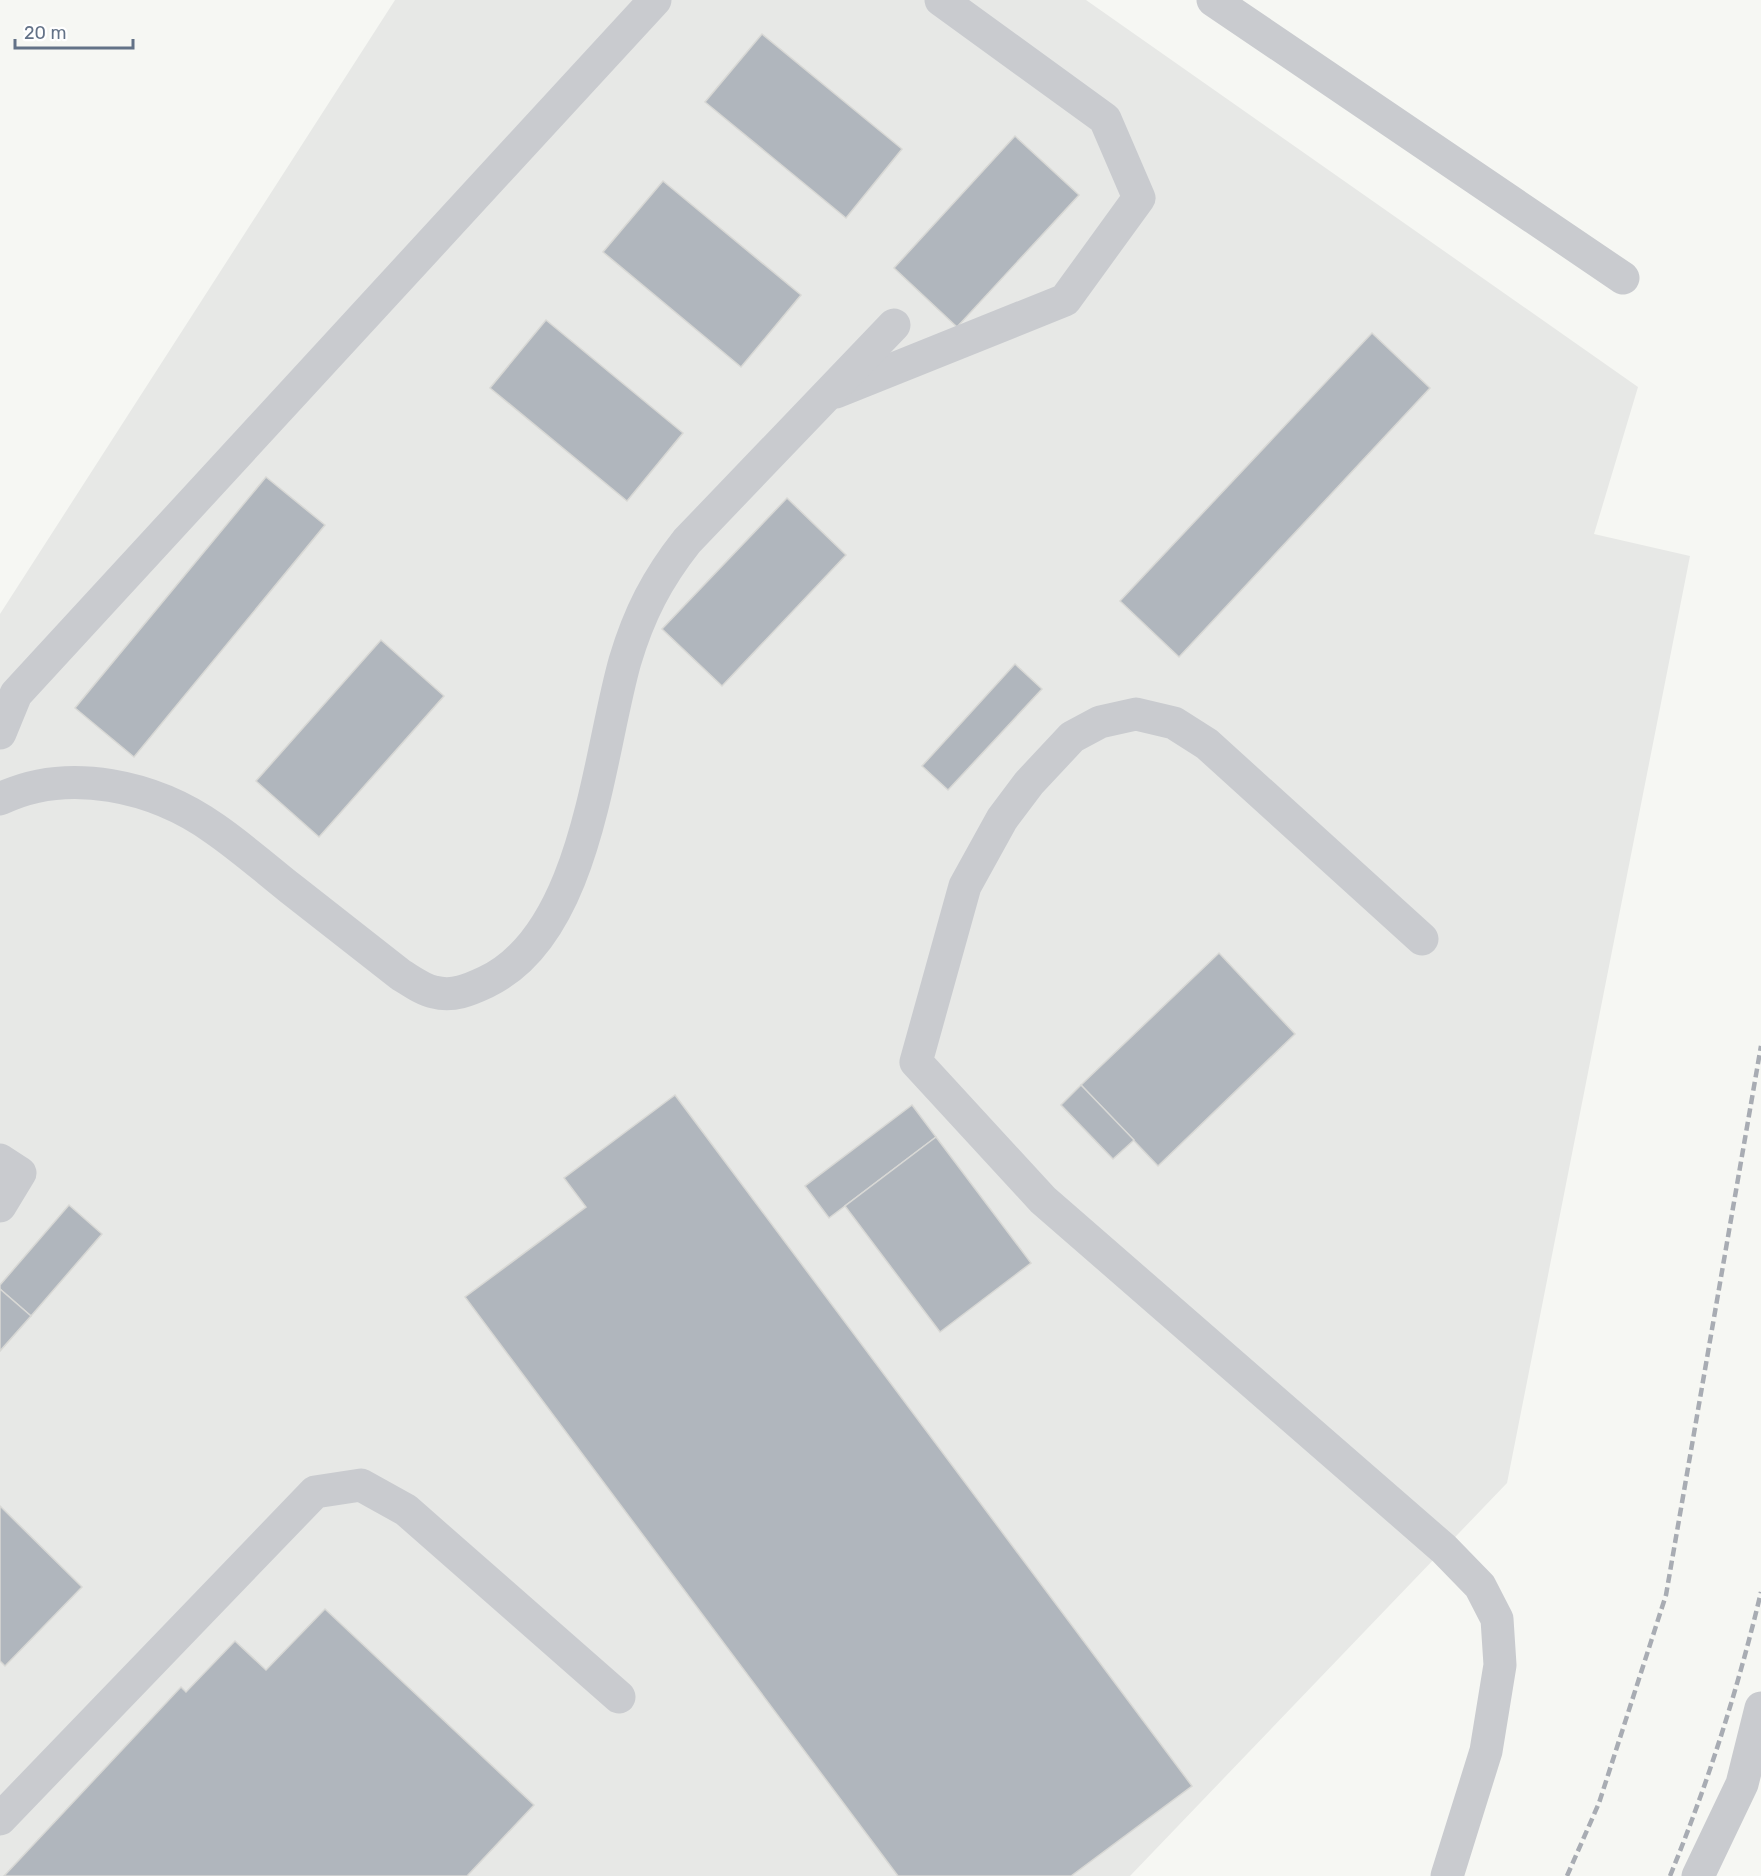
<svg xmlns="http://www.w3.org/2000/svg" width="1761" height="1876" viewBox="0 0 1761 1876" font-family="Rubik,sans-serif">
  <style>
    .built { fill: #e7e8e6 }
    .building { fill: #b0b6bd; stroke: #d8d8d5; stroke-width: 1.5 }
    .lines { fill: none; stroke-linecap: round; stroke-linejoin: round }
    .minor { stroke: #c9cbcf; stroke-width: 33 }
    .rail { stroke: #a8acb3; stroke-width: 4.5; stroke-dasharray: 9 4.5; stroke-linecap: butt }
  </style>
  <rect width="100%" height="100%" fill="#f6f7f3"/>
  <polygon class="built" points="395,0 1086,0 1638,387 1594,534 1690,556 1507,1483 1130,1876 0,1876 0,614"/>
  <g class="building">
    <polygon points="762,34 902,149 846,218 705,102"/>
    <polygon points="1015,136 1079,195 957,327 894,268"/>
    <polygon points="663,181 801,295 741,367 603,252"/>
    <polygon points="546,320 683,433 627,501 490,388"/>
    <polygon points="1372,333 1430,388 1179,657 1120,601"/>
    <polygon points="266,477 325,525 134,757 75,708"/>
    <polygon points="787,498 846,555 722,686 662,629"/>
    <polygon points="381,640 444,696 319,837 256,781"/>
    <polygon points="1015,664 1042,689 948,790 922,766"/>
    <polygon points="1219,953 1295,1034 1158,1166 1081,1085"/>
    <polygon points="1081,1085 1134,1140 1113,1159 1061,1105"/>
    <polygon points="675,1095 1192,1786 1071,1876 898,1876 465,1297 586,1207 564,1178"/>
    <polygon points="912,1105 936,1137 829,1218 805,1186"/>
    <polygon points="936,1137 1031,1263 940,1332 845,1206"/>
    <polygon points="69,1205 102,1234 31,1316 0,1289 0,1285"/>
    <polygon points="0,1289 31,1316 0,1351"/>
    <polygon points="0,1506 82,1587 5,1666 0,1661"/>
    <polygon points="325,1609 534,1805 467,1876 4,1876 181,1687 186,1692 235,1641 266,1670"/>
  </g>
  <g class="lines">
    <g class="minor">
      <polyline points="1213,0 1623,278"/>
      <polyline points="836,392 1065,300 1139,198 1105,119 941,0"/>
      <polyline points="0,733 16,694 655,0"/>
      <path d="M 0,799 C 68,766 155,786 215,829 C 241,847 265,868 290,888 C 327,917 364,946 401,975 C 411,981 423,990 434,992 C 453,997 469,990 486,982 C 587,934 598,756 625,661 C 639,614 657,579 687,541 L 894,325"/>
      <polyline points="1422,939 1207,744 1174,723 1136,714 1100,722 1072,737 1029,783 1002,819 965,886 916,1062 1043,1200 1444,1549 1480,1586 1497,1619 1500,1665 1486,1751 1447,1876"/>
      <polyline points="0,1160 20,1173 0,1206"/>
      <polyline points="0,1819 315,1492 361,1485 406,1510 619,1697"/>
      <polyline points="1698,1876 1742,1784 1761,1708"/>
    </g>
    <g class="rail">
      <polyline points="1567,1876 1599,1803 1666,1595 1761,1046"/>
      <path d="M 1670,1876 C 1708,1783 1738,1689 1761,1592"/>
    </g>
  </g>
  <path d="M15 39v9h118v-9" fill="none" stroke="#637287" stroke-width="3"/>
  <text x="24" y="39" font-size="18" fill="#637287" stroke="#ffffff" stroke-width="4.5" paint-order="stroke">20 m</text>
</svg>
